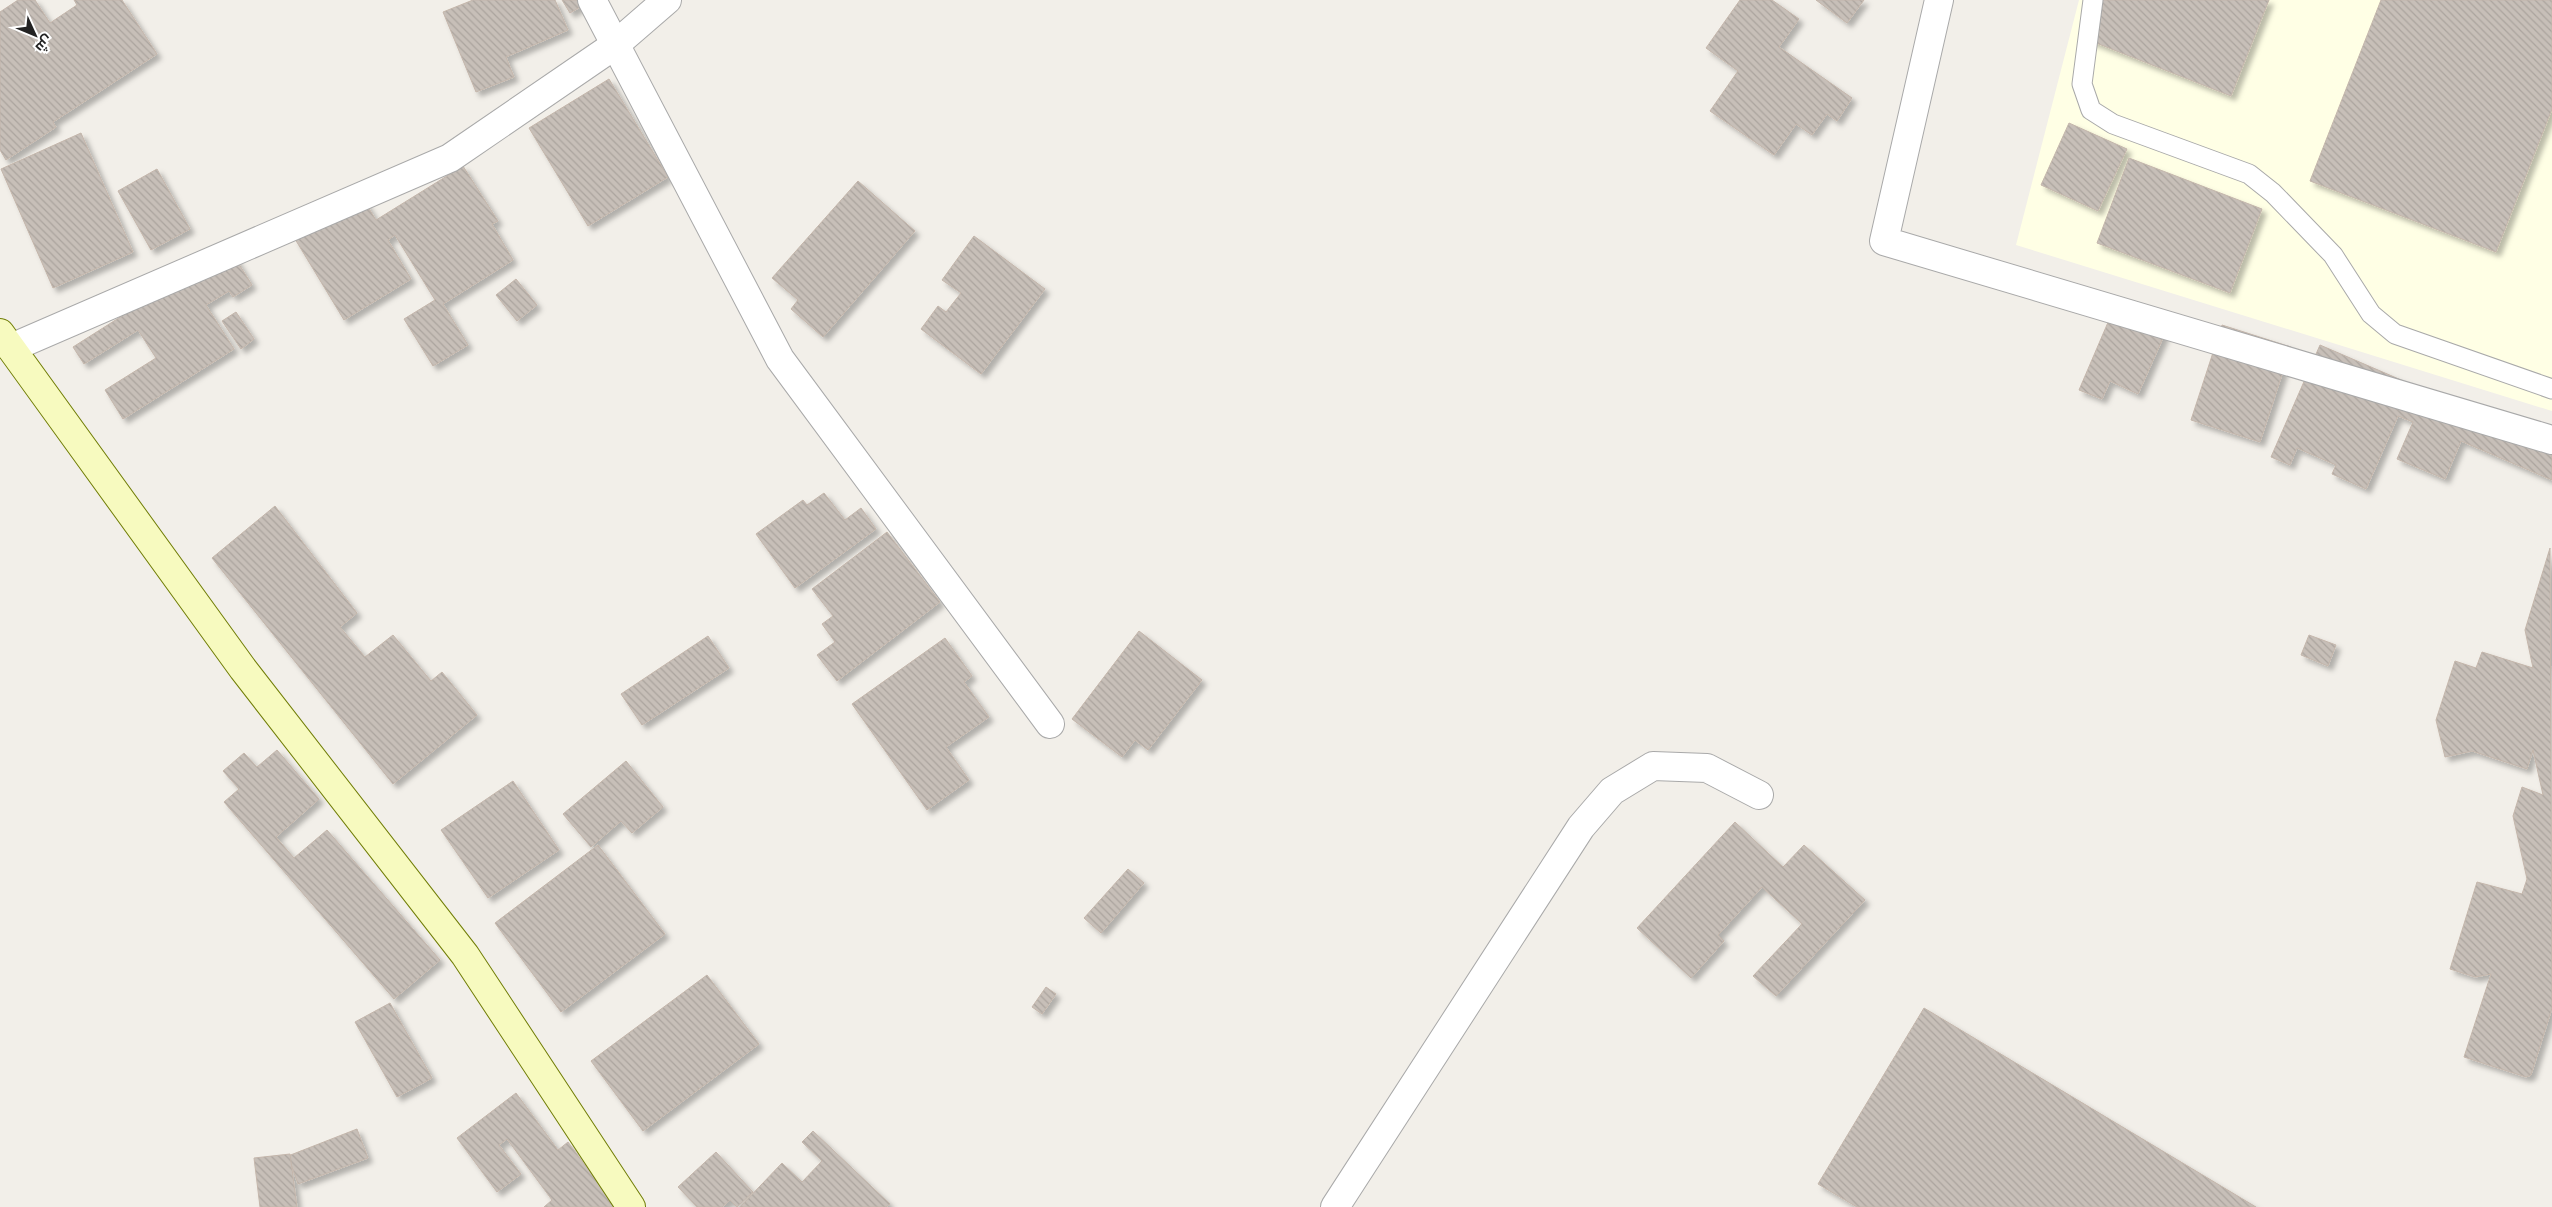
<svg xmlns="http://www.w3.org/2000/svg" width="2552" height="1207" viewBox="0 0 2552 1207" font-family="'DM Sans',Cairo,sans-serif">
  <style>
    .education { fill: #ffffe5 }
    .building { fill: url(#building-back-hatch); stroke: #c4b6ab; filter: url(#shadow) }
    .lines { fill: none; stroke-linecap: round; stroke-linejoin: round }
    .lane-casing { stroke: #a9a9a9; stroke-width: 21 }
    .street-casing { stroke: #a9a9a9; stroke-width: 30 }
    .secondary-casing { stroke: #707d05; stroke-width: 30 }
    .lane { stroke: #fff; stroke-width: 19 }
    .street { stroke: #fff; stroke-width: 28 }
    .secondary { stroke: #f7fabf; stroke-width: 28 }
  </style>
  <defs>
    <pattern id="building-back-hatch" width="6" height="6" patternUnits="userSpaceOnUse" patternTransform="scale(1.25)"><rect width="6" height="6" fill="#c7bfb8"/><path d="M-1 5l2 2M0 0l6 6M5-1l2 2" fill="none" stroke="#aba49e"/></pattern>
    <filter id="shadow"><feDropShadow dx="4.5" dy="4.5" stdDeviation="2.5" flood-color="#0004"/></filter>
  </defs>
  <rect width="100%" height="100%" fill="#f2efe9"/>
  <polygon class="education" points="2079,0 2552,0 2552,411 2016,245"/>
  <g class="building">
    <polygon points="18,0 35,0 50,23 77,5 74,0 122,0 157,54 53,122 56,127 6,160 0,150 0,12"/>
    <polygon points="473,0 555,0 568,30 506,57 514,77 476,92 443,12"/>
    <polygon points="562,0 592,0 570,13"/>
    <polygon points="1740,0 1772,0 1799,19 1779,47 1852,98 1837,121 1827,114 1812,135 1796,124 1774,155 1710,111 1738,71 1706,48"/>
    <polygon points="1816,0 1864,0 1847,23"/>
    <polygon points="2101,0 2269,0 2231,96 2086,39"/>
    <polygon points="2381,0 2552,0 2552,109 2496,252 2310,181"/>
    <polygon points="609,79 668,177 588,226 529,128"/>
    <polygon points="2069,123 2127,149 2098,211 2041,185"/>
    <polygon points="81,133 133,252 53,288 1,169"/>
    <polygon points="2129,158 2262,209 2230,293 2097,243"/>
    <polygon points="463,166 498,221 492,224 513,260 443,304 468,345 433,366 404,319 435,300 395,235 388,240 411,279 344,320 295,239 362,197 376,220"/>
    <polygon points="157,169 190,229 151,250 118,191"/>
    <polygon points="858,181 915,231 823,337 791,309 798,300 772,278"/>
    <polygon points="974,236 1045,289 981,374 921,329 938,306 946,312 961,293 942,280"/>
    <polygon points="229,248 252,285 233,297 229,291 206,305 234,349 123,419 105,390 156,358 138,330 84,364 73,347"/>
    <polygon points="516,279 537,305 517,321 496,295"/>
    <polygon points="2115,306 2167,329 2138,394 2110,381 2102,399 2079,390"/>
    <polygon points="236,312 254,339 241,349 222,321"/>
    <polygon points="2222,325 2291,347 2260,442 2191,420"/>
    <polygon points="2320,345 2552,445 2552,480 2461,441 2445,479 2397,459 2413,422 2398,416 2366,489 2332,474 2336,465 2297,448 2290,465 2271,457"/>
    <polygon points="824,493 845,520 861,508 876,529 795,588 756,534 803,500 807,505"/>
    <polygon points="275,506 357,613 340,627 365,657 393,635 431,681 442,672 477,715 393,784 212,558"/>
    <polygon points="887,532 940,602 837,681 817,655 835,642 822,624 833,616 812,589"/>
    <polygon points="2550,548 2552,1008 2531,1075 2526,1077 2464,1057 2491,974 2475,977 2450,969 2477,882 2522,894 2527,879 2513,816 2522,787 2543,795 2533,750 2527,769 2472,751 2445,757 2436,720 2455,661 2476,668 2482,652 2533,668 2525,630"/>
    <polygon points="1139,631 1202,680 1148,750 1135,740 1122,757 1072,719"/>
    <polygon points="2309,635 2336,645 2328,666 2301,655"/>
    <polygon points="708,636 729,668 642,725 621,694"/>
    <polygon points="945,638 972,676 964,682 989,717 946,747 969,780 927,810 852,704"/>
    <polygon points="277,750 319,799 276,837 294,858 327,830 440,960 394,999 224,802 239,789 223,771 244,753 257,767"/>
    <polygon points="626,761 663,807 632,833 621,821 591,847 563,814"/>
    <polygon points="513,781 559,850 488,898 441,830"/>
    <polygon points="1735,822 1783,867 1804,845 1865,900 1776,996 1753,976 1802,924 1762,887 1718,935 1724,941 1691,978 1637,928"/>
    <polygon points="598,845 665,934 561,1012 495,923"/>
    <polygon points="1128,869 1144,883 1101,933 1084,918"/>
    <polygon points="707,975 759,1044 643,1131 591,1061"/>
    <polygon points="1046,987 1056,994 1042,1014 1032,1007"/>
    <polygon points="390,1003 432,1078 397,1097 355,1022"/>
    <polygon points="1924,1008 2256,1207 1857,1207 1818,1184"/>
    <polygon points="516,1093 558,1150 568,1142 616,1207 544,1207 552,1200 507,1139 499,1145 521,1174 497,1192 457,1138"/>
    <polygon points="357,1129 368,1158 298,1184 288,1156"/>
    <polygon points="813,1131 890,1204 886,1207 740,1207 782,1163 802,1182 822,1161 802,1142"/>
    <polygon points="716,1152 753,1192 737,1207 730,1200 722,1207 697,1207 678,1187"/>
    <polygon points="290,1154 297,1207 260,1207 254,1158"/>
  </g>
  <g class="lines">
    <g class="lane-casing">
      <polyline id="lane" points="2093,0 2082,84 2091,110 2113,124 2249,174 2273,193 2333,255 2371,314 2395,334 2552,389"/>
    </g>
    <g class="street-casing">
      <g id="street">
        <polyline points="592,0 780,359 1050,724"/>
        <polyline points="1939,0 1884,241 2552,440"/>
        <polyline points="11,348 450,158 615,45 667,0"/>
        <polyline points="1335,1207 1581,827 1612,791 1653,766 1707,768 1759,795"/>
      </g>
    </g>
    <g class="secondary-casing">
      <polyline id="secondary" points="0,333 243,669 465,955 631,1207"/>
    </g>
    <use href="#lane" class="lane"/>
    <use href="#street" class="street"/>
    <use href="#secondary" class="secondary"/>
  </g>
  <g transform="translate(35 35) rotate(134)" stroke="#ffffff" stroke-width="4" paint-order="stroke">
  <path d="M0-4L9 19L0 12L-9 19Z" fill="#222222"/>
  <text y="-8" font-size="14" font-weight="bold" text-anchor="middle" fill="#222222">ش</text>
  </g>
</svg>
